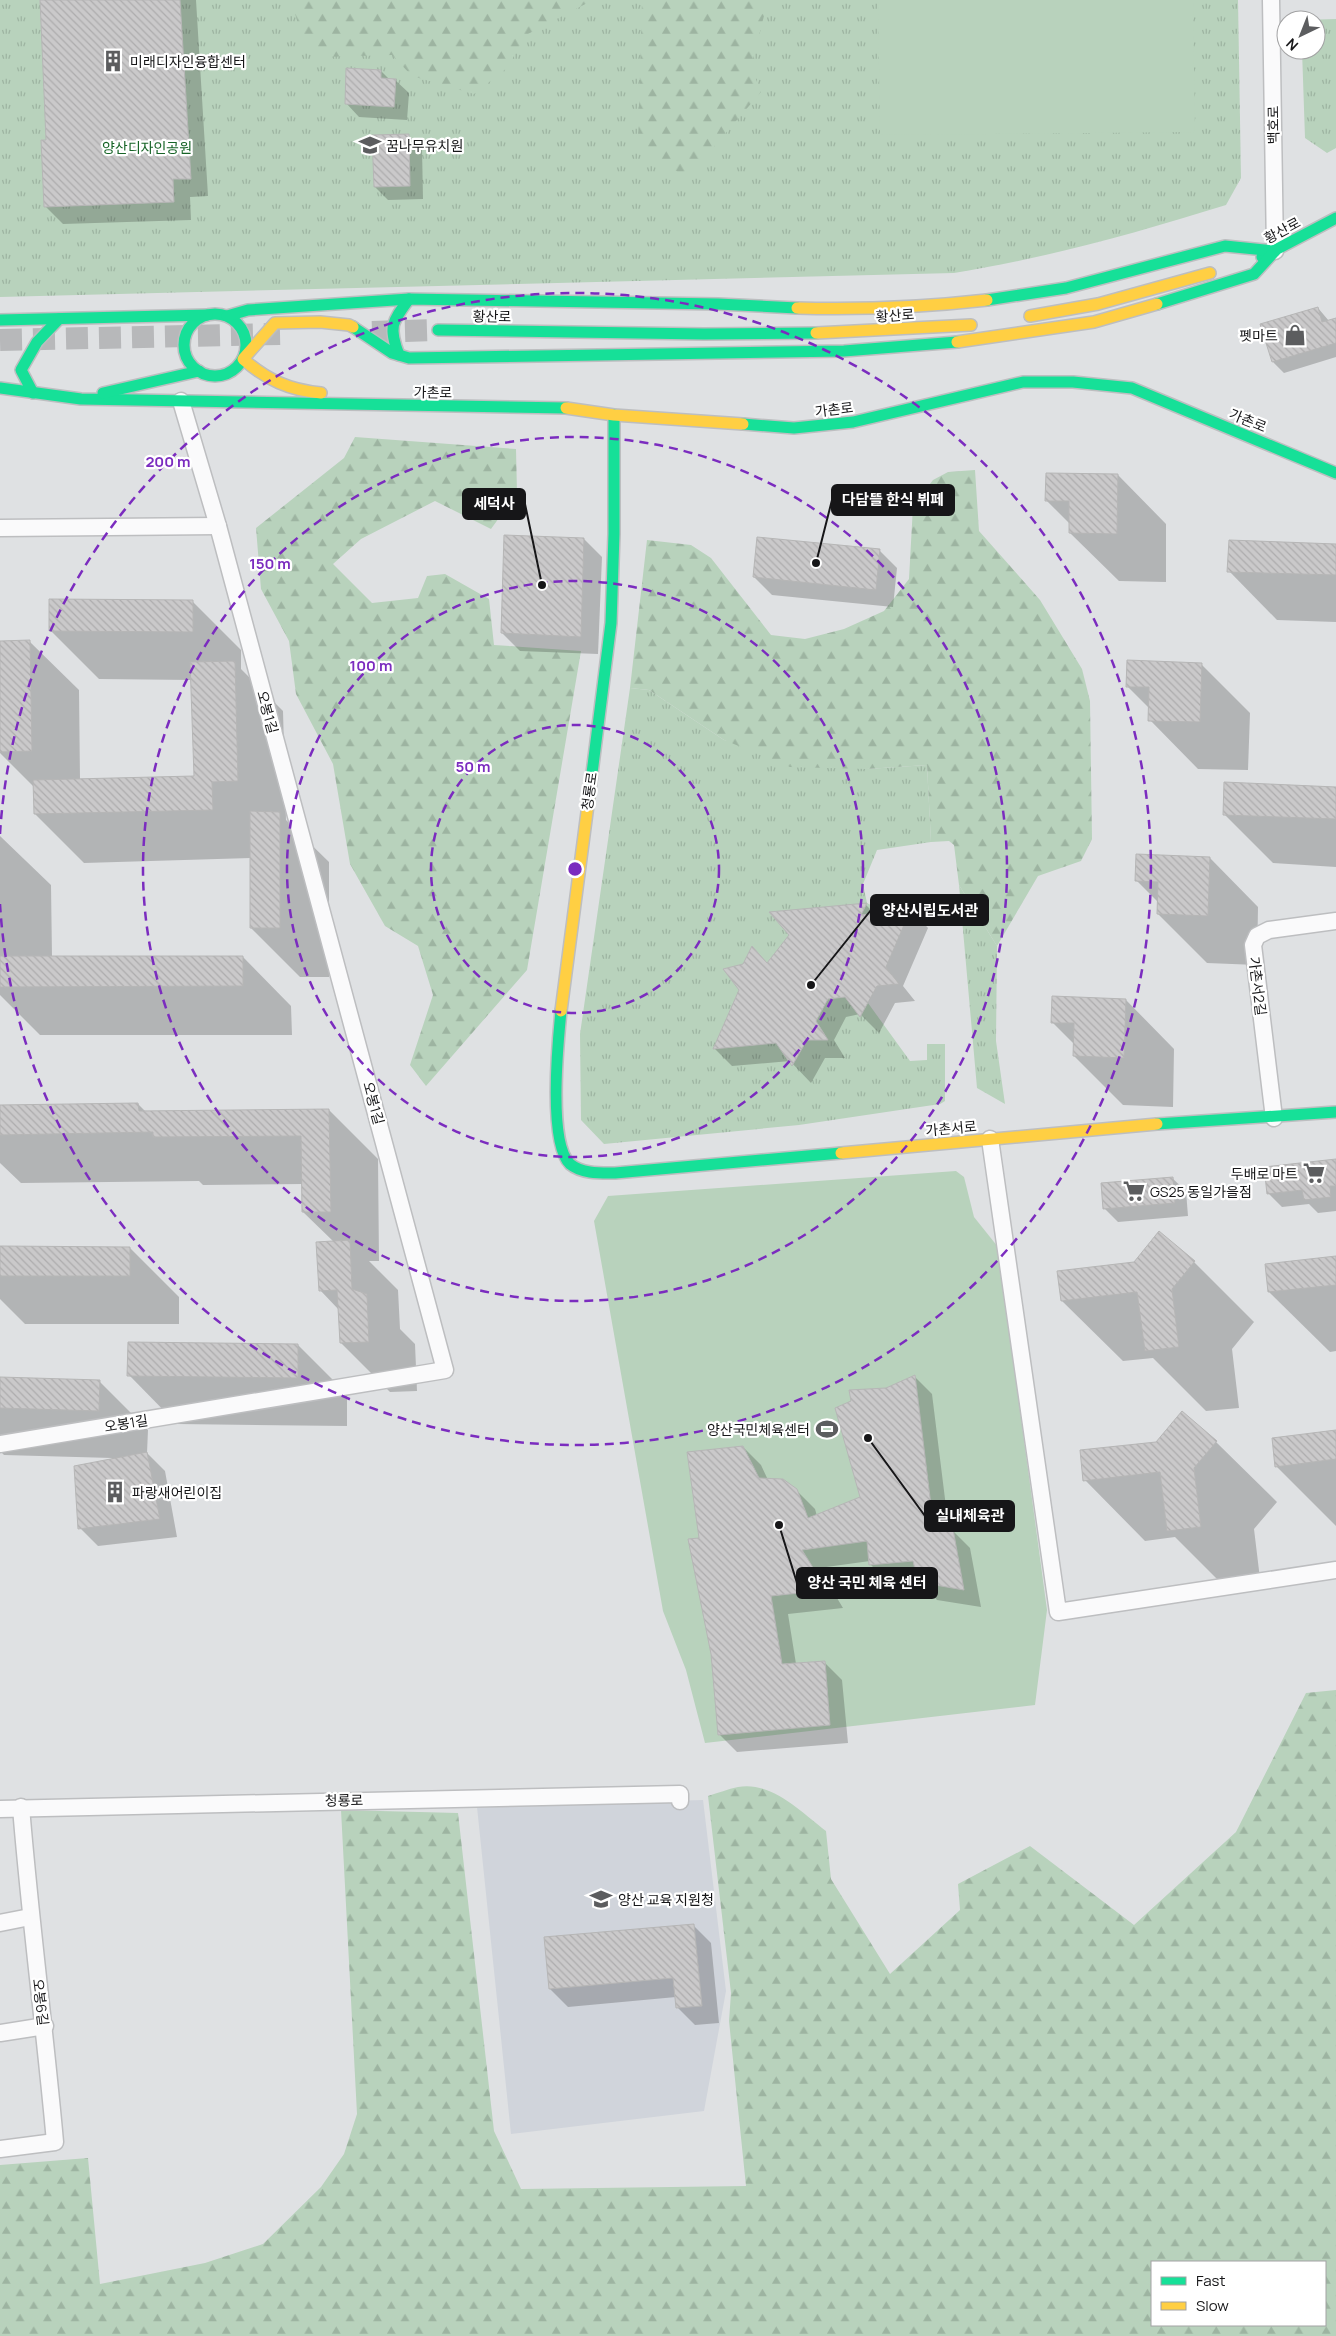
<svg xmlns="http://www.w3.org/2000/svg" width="1336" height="2336" viewBox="0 0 1336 2336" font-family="Manrope,'Noto Sans KR',sans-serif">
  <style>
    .built { fill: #d0d4db }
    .grass { fill: url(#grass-tufts) }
    .forest { fill: url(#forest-firs); fill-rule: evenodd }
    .pitch { fill: #b8d2bc }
    .shadow { fill: #0003 }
    .building { fill: url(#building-back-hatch); stroke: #b6b6b6 }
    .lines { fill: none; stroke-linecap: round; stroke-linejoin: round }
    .secondary-tunnel { stroke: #b7b8ba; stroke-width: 22; stroke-dasharray: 22 11; stroke-linecap: butt }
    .street-casing { stroke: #bdbec0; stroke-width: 19 }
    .fast-casing { stroke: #bdbec0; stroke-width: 14 }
    .slow-casing { stroke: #bdbec0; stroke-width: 14 }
    .street { stroke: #fafafb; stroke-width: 16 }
    .fast { stroke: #16e098; stroke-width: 11 }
    .slow { stroke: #ffcf43; stroke-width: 11 }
    .ring { fill: none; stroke: #7b2cbf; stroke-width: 2.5; stroke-dasharray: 9 6 }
    .labels { text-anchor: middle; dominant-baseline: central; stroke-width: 4.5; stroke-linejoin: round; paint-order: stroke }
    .poi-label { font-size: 14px; fill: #161618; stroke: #fff; text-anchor: start }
    .street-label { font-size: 14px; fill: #161618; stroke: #fff }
    .park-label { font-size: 14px; fill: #176427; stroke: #fff }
    .centre { fill: #7b2cbf; stroke: #fff; stroke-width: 2.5 }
    .ring-label { font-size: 15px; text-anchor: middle; font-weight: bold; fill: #7b2cbf; stroke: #fff; stroke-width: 4.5; stroke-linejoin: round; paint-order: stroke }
    .leader { fill: none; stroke: #161618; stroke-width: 2 }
    .callout-dot { fill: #161618; stroke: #fff; stroke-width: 2 }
    .callout { fill: #161618; stroke: #161618; stroke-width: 2 }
    .callout-label { font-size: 15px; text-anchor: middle; font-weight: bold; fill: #fff }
  </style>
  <defs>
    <pattern id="grass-tufts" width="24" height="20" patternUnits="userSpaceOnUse" patternTransform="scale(1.25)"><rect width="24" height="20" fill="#b8d2bc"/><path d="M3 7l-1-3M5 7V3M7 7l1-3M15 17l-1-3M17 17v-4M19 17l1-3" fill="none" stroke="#9db4a1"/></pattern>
    <pattern id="forest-firs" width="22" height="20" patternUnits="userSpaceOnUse" patternTransform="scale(1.25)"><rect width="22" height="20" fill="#b8d2bc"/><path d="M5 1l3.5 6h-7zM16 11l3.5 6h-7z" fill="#9db4a1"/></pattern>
    <pattern id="building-back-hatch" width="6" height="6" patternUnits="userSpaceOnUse" patternTransform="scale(1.25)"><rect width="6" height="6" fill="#cac9ca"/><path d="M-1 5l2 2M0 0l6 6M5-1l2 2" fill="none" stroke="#adacad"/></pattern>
  </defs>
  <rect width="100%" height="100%" fill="#dfe1e3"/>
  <polygon class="built" points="703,1800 726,1991 704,2111 511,2134 477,1807"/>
  <g class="grass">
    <path d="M 0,0 L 1238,0 L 1241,178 L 1226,205 C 1136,233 1047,258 954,273 L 0,297 Z"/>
    <polygon points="1336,19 1336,148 1327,153 1305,138 1302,50 1316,50 1316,20 1301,20"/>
    <polygon points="630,688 649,690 724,740 867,769 927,765 931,842 877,850 863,884 867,903 884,912 911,909 886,967 899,984 877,986 868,1003 910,1061 927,1060 927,1044 945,1044 945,1101 940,1104 799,1125 604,1144 581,1120 580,1034"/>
    <polygon points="959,885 997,946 996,1041 1005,1104 977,1088"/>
  </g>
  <g class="forest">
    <polygon points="291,0 593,0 526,35 507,68 474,94 412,76 392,55 323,57 319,51 306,51"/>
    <polygon points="642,0 768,0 751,67 761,92 687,178 638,146"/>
    <polygon points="355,437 516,449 517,493 491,529 435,501 361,539 333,564 372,603 418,598 427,576 445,574 489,599 494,645 581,651 527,970 426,1086 410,1065 433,995 418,946 385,926 350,864 333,764 296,694 289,641 261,589 256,528 344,458"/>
    <polygon points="975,470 979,531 1040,600 1082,669 1090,701 1092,839 1081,861 1038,876 997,946 959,885 954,845 949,841 931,842 927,765 867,769 790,767 724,740 649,690 630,688 647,540 691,545 711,558 771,635 805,639 844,629 884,611 909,579 913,506 933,480 948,472"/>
    <path d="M 1336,1690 L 1336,2336 L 0,2336 L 0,2165 L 88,2158 L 100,2284 L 205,2263 L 263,2244 L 321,2187 L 344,2154 L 357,2114 L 341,1810 L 458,1813 L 494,2131 L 521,2189 L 746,2186 L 729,2021 L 731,1993 L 708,1796 C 718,1793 728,1789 738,1787 C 772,1781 801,1812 826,1831 L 831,1879 L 890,1974 L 960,1910 L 958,1884 L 1030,1846 L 1134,1925 L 1236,1832 L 1306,1693 ZM 1152,2262 L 1325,2262 L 1325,2325 L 1152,2325 Z"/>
  </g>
  <g class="pitch">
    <polygon points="878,0 1193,0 1195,132 880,135"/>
    <polygon points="956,1171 964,1177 974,1217 998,1247 1047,1610 1035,1705 705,1743 686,1670 663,1611 594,1221 608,1196"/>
  </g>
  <g class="shadow">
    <polygon points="42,0 196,0 208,196 190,197 191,220 63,224 45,206 47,141"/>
    <polygon points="381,71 389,79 395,80 409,93 407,120 359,117 346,103"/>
    <polygon points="408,135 422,148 423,199 388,200 375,187"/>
    <polygon points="1318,308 1329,321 1336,319 1336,357 1284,373 1273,362"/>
    <polygon points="1118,475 1166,524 1166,582 1119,581 1070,533 1070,524 1046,500"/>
    <polygon points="584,539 602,557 598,654 520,651 502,633"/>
    <polygon points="1336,545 1336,622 1277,620 1229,571"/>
    <polygon points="879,550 897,568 893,607 772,595 754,577"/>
    <polygon points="192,601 241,650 241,669 283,711 286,820 329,862 329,977 300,977 251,928 251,858 84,863 35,814 34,787 0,753 0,642 30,642 79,690 80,780 195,777 192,680 99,679 50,630"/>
    <polygon points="1201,664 1250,713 1248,770 1198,769 1150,720 1150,709 1127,686"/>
    <polygon points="1336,789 1336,867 1273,863 1224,814"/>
    <polygon points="0,836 51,885 52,957 243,957 291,1006 292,1035 40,1035 0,995"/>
    <polygon points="1210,858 1258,907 1257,965 1207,963 1158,914 1159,903 1136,880"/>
    <polygon points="866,905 876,915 911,910 928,928 903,986 915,1001 895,1003 879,1033 860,1014 846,1017 834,1040 845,1058 825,1058 811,1083 790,1061 732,1066 715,1049 768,964"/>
    <polygon points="1126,1000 1174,1049 1173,1107 1123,1105 1074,1056 1075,1045 1052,1022"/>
    <polygon points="138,1104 146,1112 329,1110 378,1159 379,1261 369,1261 398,1290 400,1329 415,1344 417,1391 390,1392 341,1343 339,1310 320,1290 334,1242 303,1212 303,1184 203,1185 199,1181 21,1183 0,1163 0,1106"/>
    <polygon points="1336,1161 1336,1211 1318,1213 1309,1204 1282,1207 1268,1193"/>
    <polygon points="1172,1178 1186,1191 1188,1216 1118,1222 1104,1208"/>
    <polygon points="0,1247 130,1248 179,1297 179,1324 25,1324 0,1299"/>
    <polygon points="1336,1257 1336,1351 1330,1352 1269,1292"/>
    <polygon points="1194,1262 1254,1322 1232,1349 1239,1408 1206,1411 1153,1358 1123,1361 1062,1301"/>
    <polygon points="298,1345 347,1394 347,1426 177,1424 129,1375"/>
    <polygon points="915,1377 932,1394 949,1531 952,1530 970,1548 981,1607 937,1600 918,1579 888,1582 870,1564 870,1561 819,1568 843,1608 788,1614 796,1664 824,1662 842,1680 848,1743 737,1752 719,1734 700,1539 743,1447 761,1465 768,1480 796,1490 815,1509 817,1516 862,1498 886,1389"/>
    <polygon points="0,1378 99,1381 148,1430 147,1453 165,1471 177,1537 98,1546 80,1528 112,1458 4,1455 0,1451"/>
    <polygon points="1182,1412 1216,1442 1277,1502 1254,1529 1261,1587 1229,1591 1175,1537 1145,1541 1085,1480 1157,1443"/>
    <polygon points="1336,1431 1336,1526 1276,1466"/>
    <polygon points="693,1925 711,1943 719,2023 695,2025 677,2007 676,1997 568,2007 550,1989"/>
  </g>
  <g class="building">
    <polygon points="40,0 180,0 191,179 173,179 174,202 44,207 41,140 46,140"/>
    <polygon points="346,68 381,70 381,78 396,79 394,107 345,104"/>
    <polygon points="409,134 410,186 374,187 372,135"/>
    <polygon points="1318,307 1322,322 1336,318 1336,343 1272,362 1260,324"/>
    <polygon points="1046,473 1118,474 1117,534 1069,533 1069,501 1045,501"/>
    <polygon points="504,535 584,538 581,637 501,633"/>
    <polygon points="757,537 880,549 876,590 753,577"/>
    <polygon points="1229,540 1336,544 1336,575 1227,572"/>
    <polygon points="49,599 193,600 193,632 49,631"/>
    <polygon points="30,640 32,751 0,752 0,641"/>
    <polygon points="1127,660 1202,663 1200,722 1148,721 1149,687 1126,687"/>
    <polygon points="235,661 238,781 212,782 213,810 34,814 33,780 194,776 190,662"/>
    <polygon points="1224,782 1336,787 1336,819 1223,815"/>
    <polygon points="250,811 280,812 280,928 250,928"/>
    <polygon points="1136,854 1210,857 1208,916 1157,914 1158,882 1135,881"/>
    <polygon points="867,903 861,915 911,909 886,967 899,984 877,986 860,1017 845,997 828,999 816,1021 828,1040 807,1040 792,1066 776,1043 713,1049 739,990 723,969 743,964 752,946 767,963 789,935 769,912"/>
    <polygon points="0,956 243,956 243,986 0,987"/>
    <polygon points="1052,996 1126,999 1124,1058 1073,1056 1074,1023 1051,1023"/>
    <polygon points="138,1103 139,1111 329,1109 331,1212 302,1212 301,1136 153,1137 153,1132 0,1135 0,1105"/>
    <polygon points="1336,1159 1336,1186 1330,1186 1331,1197 1304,1200 1302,1190 1267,1194 1264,1167"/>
    <polygon points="1173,1177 1175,1203 1103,1209 1101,1183"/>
    <polygon points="1159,1231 1195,1261 1172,1289 1179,1347 1145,1351 1137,1292 1061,1301 1057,1271 1134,1262"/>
    <polygon points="350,1240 352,1289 367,1294 369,1342 340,1343 337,1290 319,1291 316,1242"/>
    <polygon points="0,1246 130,1247 130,1276 0,1276"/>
    <polygon points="1336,1256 1336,1285 1268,1292 1265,1264"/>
    <polygon points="128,1342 298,1344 298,1378 127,1376"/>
    <polygon points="915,1375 934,1530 953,1529 964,1590 918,1582 913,1561 869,1565 867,1541 802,1550 827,1590 771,1596 782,1664 825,1661 830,1725 718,1735 711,1654 688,1539 699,1538 687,1452 743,1446 759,1478 783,1479 797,1489 808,1518 860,1497 835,1408 851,1401 849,1390 886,1388"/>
    <polygon points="0,1377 100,1380 99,1411 0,1408"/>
    <polygon points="1182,1411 1217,1441 1194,1468 1201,1527 1167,1531 1160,1472 1083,1481 1080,1450 1156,1442"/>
    <polygon points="1336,1430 1336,1459 1275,1467 1272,1438"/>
    <polygon points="147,1452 160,1519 78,1529 74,1466"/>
    <polygon points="694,1924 702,2006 676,2008 673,1978 549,1989 544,1937"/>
  </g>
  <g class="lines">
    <g class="secondary-tunnel">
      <polyline points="372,332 438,330"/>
      <polyline points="0,340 280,334"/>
    </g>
    <g class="street-casing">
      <g id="street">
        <polyline points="1271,0 1275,251"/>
        <polyline points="0,528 218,526"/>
        <polyline points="1274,1118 1253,945 1257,936 1269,930 1336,921"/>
        <polyline points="990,1139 1058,1612 1336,1570"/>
        <polyline points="0,1444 445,1370 218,526 181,401"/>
        <polyline points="0,1809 680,1794 680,1801"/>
        <polyline points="0,1923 30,1917"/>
        <polyline points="0,2033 45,2026"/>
        <path d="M 0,2149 L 55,2142 C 45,2030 30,1919 21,1807"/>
      </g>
    </g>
    <g class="fast-casing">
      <g id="fast">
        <polyline points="1262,257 1336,218"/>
        <polyline points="987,300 1066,288 1225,246 1275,251"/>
        <polyline points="1157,304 1254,274 1275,251"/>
        <circle cx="215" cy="345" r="31"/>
        <polyline points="227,316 248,310 409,299 718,304 797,308"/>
        <polyline points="0,320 207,315"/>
        <polyline points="353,327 392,353 409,358 844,351 957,342"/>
        <polyline points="438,330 704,334 816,333"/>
        <path d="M 399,355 C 388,327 392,322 409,299"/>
        <polyline points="0,388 81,399 566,408"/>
        <polyline points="33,393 21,370 37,342 59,319"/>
        <polyline points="103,393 199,371"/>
        <polyline points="743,424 794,428 853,422 1023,382 1073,382 1132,388 1336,473"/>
        <polyline points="589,797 611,623 614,534 614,415"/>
        <path d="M 561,1011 C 558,1041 548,1143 570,1164 C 582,1174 601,1173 615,1173 L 841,1153"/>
        <polyline points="1157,1124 1336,1112"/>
      </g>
    </g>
    <g class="slow-casing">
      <g id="slow">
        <path d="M 797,308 C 860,310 924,307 987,300"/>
        <polyline points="1030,316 1098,304 1210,273"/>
        <polyline points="816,333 971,325"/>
        <polyline points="957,342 1094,322 1157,304"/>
        <path d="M 321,393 C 289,390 267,380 243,359 L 275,323 L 320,322 L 349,325 L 353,327"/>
        <polyline points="566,408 614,415 743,424"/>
        <polyline points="561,1011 589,797"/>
        <polyline points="841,1153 1157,1124"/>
      </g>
    </g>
    <use href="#street" class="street"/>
    <use href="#fast" class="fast"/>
    <use href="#slow" class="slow"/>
  </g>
  <g class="ring">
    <circle cx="575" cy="869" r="144"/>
    <circle cx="575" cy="869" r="288"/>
    <circle cx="575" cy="869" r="432"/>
    <path d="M0 834A576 576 0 1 1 0 904"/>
  </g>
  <defs>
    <g id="building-bare" transform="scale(1.725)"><path d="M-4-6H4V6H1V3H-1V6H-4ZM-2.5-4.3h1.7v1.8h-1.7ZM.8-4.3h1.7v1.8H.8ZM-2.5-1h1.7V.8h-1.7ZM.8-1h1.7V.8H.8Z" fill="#5c5d5f" stroke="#fff" stroke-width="2.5" paint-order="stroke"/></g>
    <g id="school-bare" transform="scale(1.725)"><path d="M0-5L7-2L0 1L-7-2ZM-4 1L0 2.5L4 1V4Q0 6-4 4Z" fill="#5c5d5f" stroke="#fff" stroke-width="2.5" paint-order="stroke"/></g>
    <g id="shop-bare" transform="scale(1.725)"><path d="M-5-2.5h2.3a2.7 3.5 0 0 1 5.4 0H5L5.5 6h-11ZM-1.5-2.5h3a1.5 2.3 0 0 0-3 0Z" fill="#5c5d5f" stroke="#fff" stroke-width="2.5" paint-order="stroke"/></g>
    <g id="supermarket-bare" transform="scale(1.725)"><path d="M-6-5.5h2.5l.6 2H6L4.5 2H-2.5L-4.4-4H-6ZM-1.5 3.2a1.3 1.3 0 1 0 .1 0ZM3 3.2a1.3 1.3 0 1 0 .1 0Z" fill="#5c5d5f" stroke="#fff" stroke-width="2.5" paint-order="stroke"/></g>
    <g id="stadium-bare" transform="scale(1.725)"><path d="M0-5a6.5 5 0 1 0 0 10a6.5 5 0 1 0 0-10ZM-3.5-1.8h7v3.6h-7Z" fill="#5c5d5f" stroke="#fff" stroke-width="2.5" paint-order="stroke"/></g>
  </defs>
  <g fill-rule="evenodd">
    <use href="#building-bare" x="113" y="61"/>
    <use href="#school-bare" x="370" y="145"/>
    <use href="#shop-bare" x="1295" y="335"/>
    <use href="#supermarket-bare" x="1314" y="1173"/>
    <use href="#supermarket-bare" x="1134" y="1191"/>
    <use href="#stadium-bare" x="827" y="1429"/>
    <use href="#building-bare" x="115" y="1492"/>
    <use href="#school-bare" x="601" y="1899"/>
  </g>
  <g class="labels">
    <g class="poi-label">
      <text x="130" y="61">미래디자인융합센터</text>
      <text x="386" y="145">꿈나무유치원</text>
      <text x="1278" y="335" text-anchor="end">펫마트</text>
      <text x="1298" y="1173" text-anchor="end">두배로 마트</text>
      <text x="1150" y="1191">GS25 동일가을점</text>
      <text x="810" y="1429" text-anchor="end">양산국민체육센터</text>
      <text x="132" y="1492">파랑새어린이집</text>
      <text x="618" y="1899">양산 교육 지원청</text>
    </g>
    <g class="street-label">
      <text transform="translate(1273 125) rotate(-91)">백호로</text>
      <text transform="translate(1282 230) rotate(-28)">황산로</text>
      <text transform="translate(895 315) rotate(-4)">황산로</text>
      <text transform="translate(492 316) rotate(1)">황산로</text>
      <text transform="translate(433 392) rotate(1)">가촌로</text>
      <text transform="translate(834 409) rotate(-7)">가촌로</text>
      <text transform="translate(1248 420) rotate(22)">가촌로</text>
      <text transform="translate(268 712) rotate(75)">오봉1길</text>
      <text transform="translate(589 791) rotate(-82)">청룡로</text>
      <text transform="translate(1258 986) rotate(83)">가촌서2길</text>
      <text transform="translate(374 1103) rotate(75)">오봉1길</text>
      <text transform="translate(951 1128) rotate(-5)">가촌서로</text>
      <text transform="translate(126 1423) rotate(-9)">오봉1길</text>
      <text transform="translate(344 1800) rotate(-1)">청룡로</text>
      <text transform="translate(41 2002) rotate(83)">오봉6길</text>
    </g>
    <g class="park-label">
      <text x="147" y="147">양산디자인공원</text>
    </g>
  </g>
  <circle cx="575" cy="869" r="8" class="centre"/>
  <g class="ring-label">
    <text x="168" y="467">200 m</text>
    <text x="270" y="569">150 m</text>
    <text x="371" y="671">100 m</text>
    <text x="473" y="772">50 m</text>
  </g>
  <path class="leader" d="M816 563L832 500M542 585L525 504M811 985L871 910M868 1438L925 1516M779 1525L797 1583"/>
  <g class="callout-dot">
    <circle cx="816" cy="563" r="5"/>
    <circle cx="542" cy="585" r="5"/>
    <circle cx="811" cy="985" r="5"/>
    <circle cx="868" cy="1438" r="5"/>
    <circle cx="779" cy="1525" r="5"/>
  </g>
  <g class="callout">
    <rect x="832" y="485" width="122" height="30" rx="5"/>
    <rect x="463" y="489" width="62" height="30" rx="5"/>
    <rect x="871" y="895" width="117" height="30" rx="5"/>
    <rect x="925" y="1501" width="89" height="30" rx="5"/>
    <rect x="797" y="1568" width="140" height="30" rx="5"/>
  </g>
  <g class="callout-label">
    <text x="893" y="505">다담뜰 한식 뷔페</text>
    <text x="494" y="509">세덕사</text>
    <text x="930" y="916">양산시립도서관</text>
    <text x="970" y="1521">실내체육관</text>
    <text x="867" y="1588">양산 국민 체육 센터</text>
  </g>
  <rect x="1151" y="2261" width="175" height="65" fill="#ffffff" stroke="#a2a2a3"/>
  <rect x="1161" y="2277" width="25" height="8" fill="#16e098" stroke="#a2a2a3"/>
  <text x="1196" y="2286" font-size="15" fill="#161618">Fast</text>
  <rect x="1161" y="2302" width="25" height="8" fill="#ffcf43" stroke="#a2a2a3"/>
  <text x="1196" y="2311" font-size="15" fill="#161618">Slow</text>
  <g transform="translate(1301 35) rotate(223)"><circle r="24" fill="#ffffff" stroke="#a2a2a3"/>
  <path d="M0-4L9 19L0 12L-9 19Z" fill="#5c5d5f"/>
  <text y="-8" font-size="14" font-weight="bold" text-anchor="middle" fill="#161618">N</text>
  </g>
</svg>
